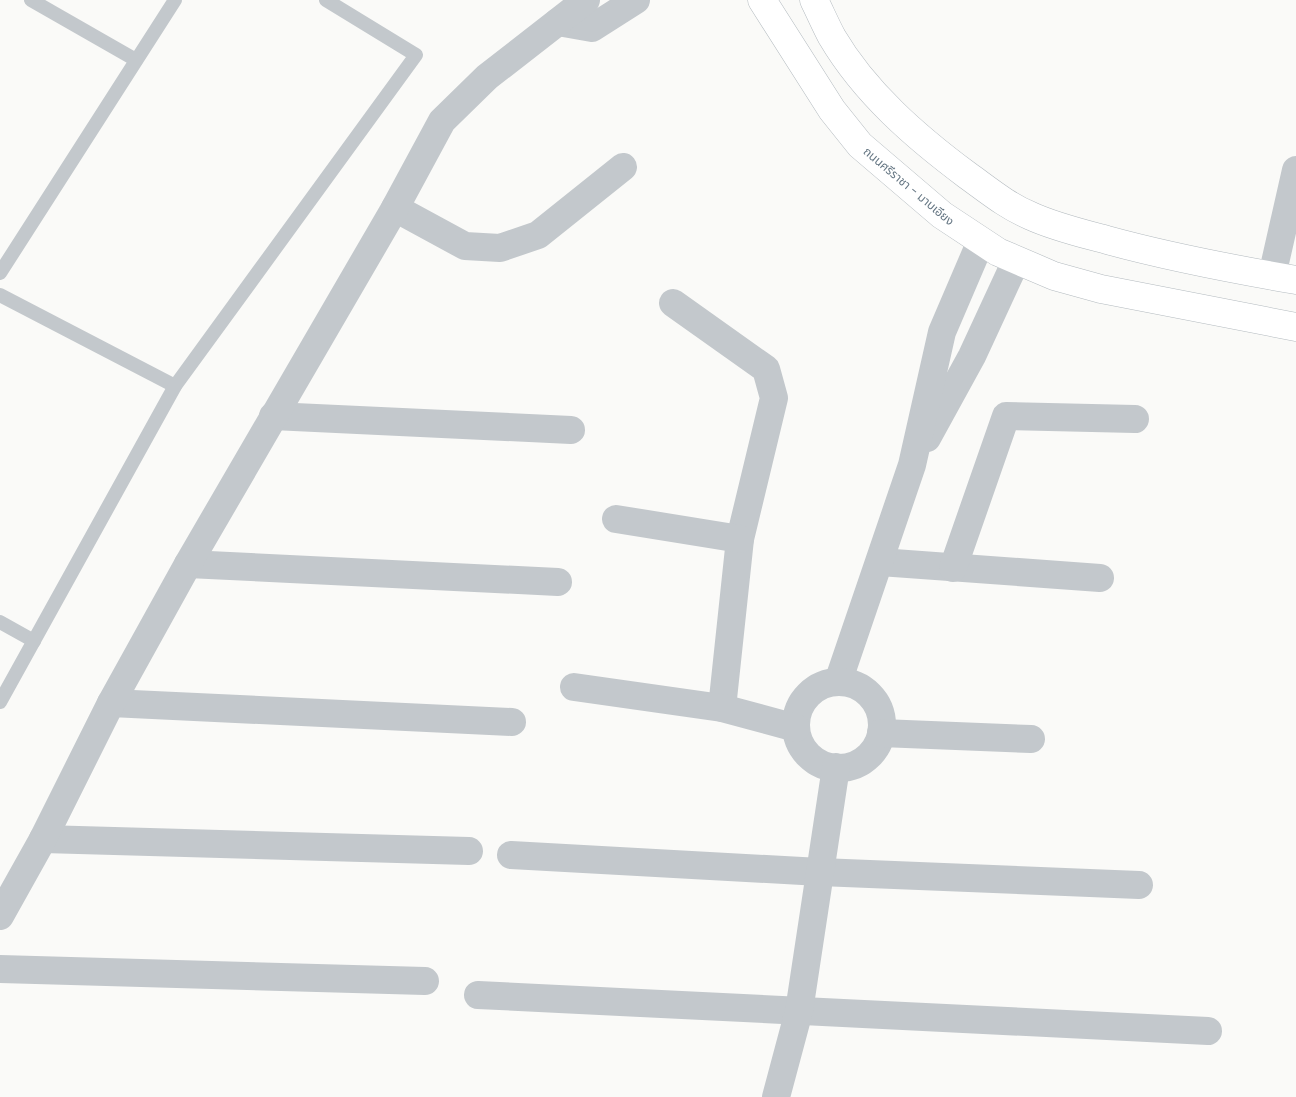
<svg xmlns="http://www.w3.org/2000/svg" width="1296" height="1097" viewBox="0 0 1296 1097" font-family="Poppins,'Noto Sans Thai',sans-serif">
  <style>
    .lines { fill: none; stroke-linecap: round; stroke-linejoin: round }
    .secondary-casing { stroke: #b3babf; stroke-width: 29 }
    .lane { stroke: #c3c8cc; stroke-width: 14 }
    .street { stroke: #c3c8cc; stroke-width: 28 }
    .secondary { stroke: #fff; stroke-width: 28 }
    .labels { text-anchor: middle; dominant-baseline: central; stroke-width: 5; stroke-linejoin: round; paint-order: stroke }
    .street-label { font-size: 12px; fill: #657683; stroke: #fff }
  </style>
  <rect width="100%" height="100%" fill="#fafaf8"/>
  <g class="lines">
    <g class="secondary-casing">
      <g id="secondary">
        <polyline points="762,0 832,110 860,145 942,215 998,252 1054,276 1101,289 1296,327"/>
        <path d="M 814,0 C 820,12 826,26 832,37 C 865,93 916,137 967,175 C 988,190 1007,206 1031,216 C 1055,227 1081,233 1107,240 C 1169,257 1232,269 1296,280"/>
      </g>
    </g>
    <g class="lane">
      <polyline points="31,0 136,60"/>
      <polyline points="0,273 175,0"/>
      <polyline points="0,295 175,386"/>
      <polyline points="0,622 34,641"/>
      <polyline points="0,702 175,386 416,55 326,0"/>
    </g>
    <g class="street">
      <polyline points="558,22 592,28 636,0"/>
      <polyline points="395,208 465,246 500,248 538,235 623,167"/>
      <polyline points="1272,276 1296,170"/>
      <polyline points="673,303 766,369 774,398 740,539 722,708"/>
      <polyline points="273,416 571,430"/>
      <polyline points="927,438 972,356 1016,261"/>
      <polyline points="616,519 740,539"/>
      <polyline points="880,562 1100,578"/>
      <polyline points="188,564 558,582"/>
      <polyline points="953,568 1006,416 1135,419"/>
      <polyline points="838,682 912,465 942,332 981,241"/>
      <circle cx="839" cy="725" r="43"/>
      <polyline points="574,687 722,708 796,728"/>
      <polyline points="111,703 512,722"/>
      <polyline points="881,733 1031,739"/>
      <polyline points="43,839 469,851"/>
      <polyline points="511,855 820,872 1139,885"/>
      <polyline points="0,916 43,839 111,703 188,564 395,208 442,121 487,77 586,0"/>
      <polyline points="0,969 425,981"/>
      <polyline points="478,995 1208,1031"/>
      <polyline points="776,1097 799,1011 836,767"/>
    </g>
    <use href="#secondary" class="secondary"/>
  </g>
  <g class="labels">
    <g class="street-label">
      <text transform="translate(909 186) rotate(40)">ถนนศรีราชา - มาบเอียง</text>
    </g>
  </g>
</svg>
